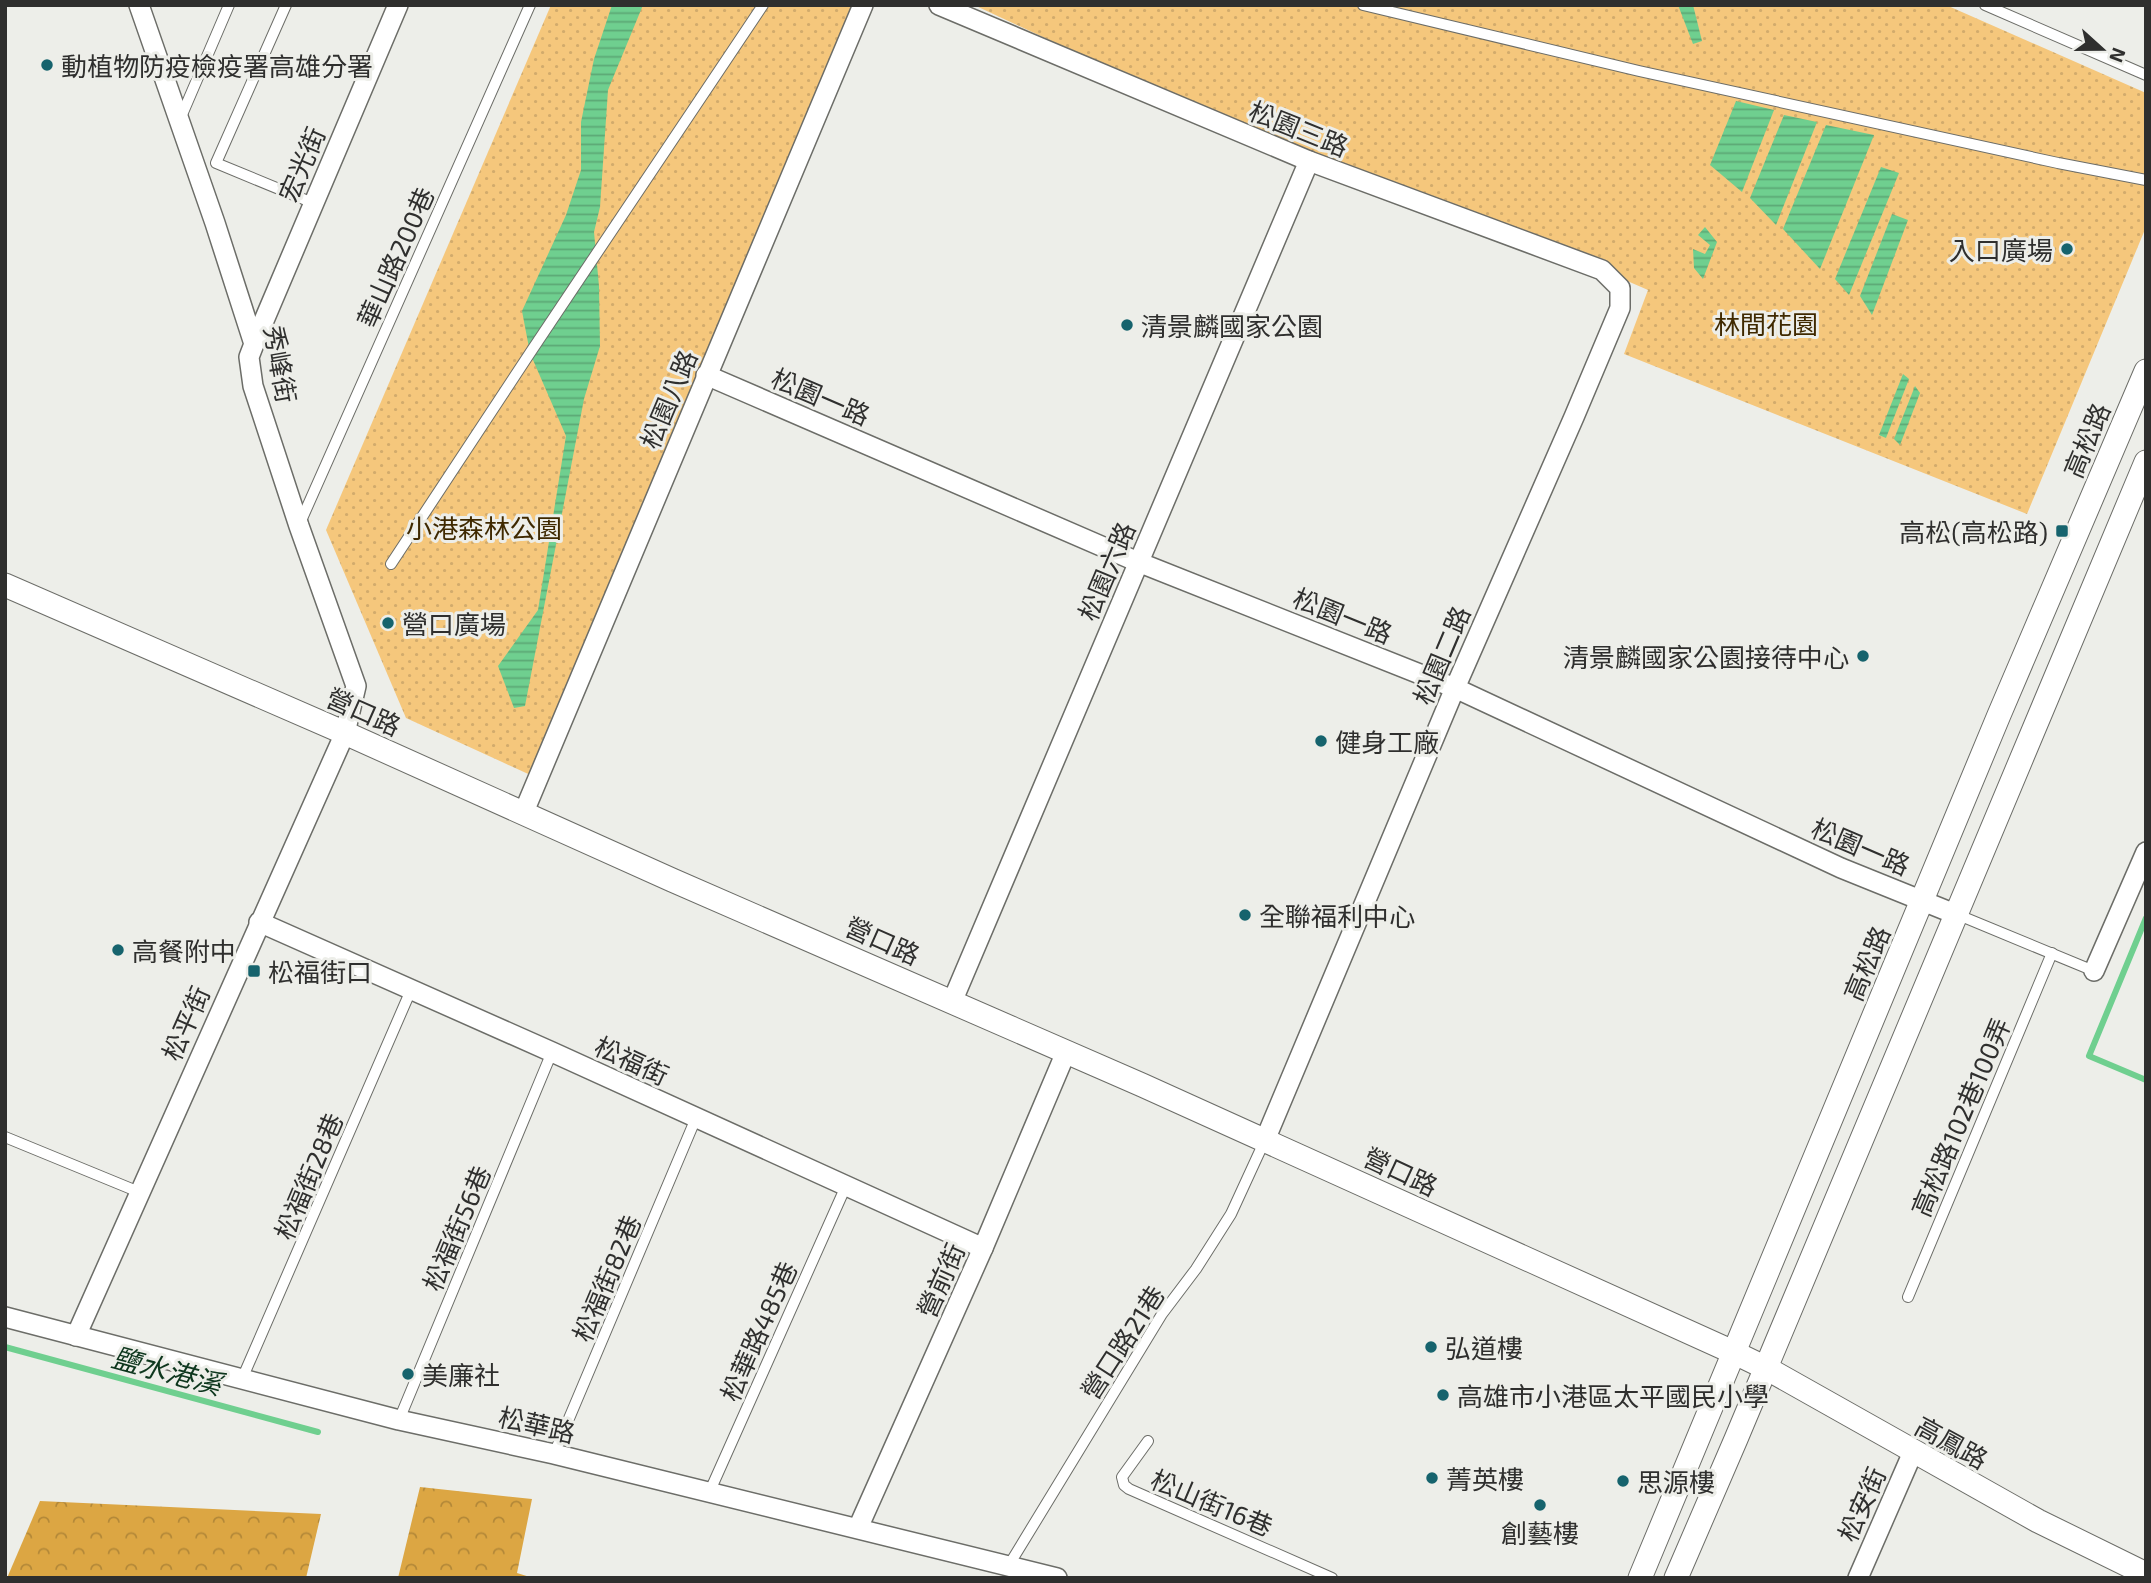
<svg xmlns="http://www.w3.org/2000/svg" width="2151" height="1583" viewBox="0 0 2151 1583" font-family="'Exo 2','Noto Sans TC',sans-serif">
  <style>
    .forest { fill: url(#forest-crowns) }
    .park { fill: url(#park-dots) }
    .water { fill: url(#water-rules) }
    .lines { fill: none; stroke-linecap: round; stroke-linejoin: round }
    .stream { stroke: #6fcf8f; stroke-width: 6 }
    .service-casing { stroke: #6c6d68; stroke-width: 12 }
    .minor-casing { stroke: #6c6d68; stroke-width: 22 }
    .tertiary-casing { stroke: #6c6d68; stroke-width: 25 }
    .service { stroke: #fff; stroke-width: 10 }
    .minor { stroke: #fff; stroke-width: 19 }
    .tertiary { stroke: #fff; stroke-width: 23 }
    .poi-dot { fill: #16636d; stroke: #edeee9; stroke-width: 2.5 }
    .labels { text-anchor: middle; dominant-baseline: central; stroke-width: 6; stroke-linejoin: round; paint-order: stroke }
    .poi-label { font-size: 26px; fill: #2f2f2e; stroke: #edeee9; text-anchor: start }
    .street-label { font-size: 26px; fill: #2f2f2e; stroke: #edeee9 }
    .park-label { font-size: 26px; fill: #3f2900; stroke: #edeee9 }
    .water-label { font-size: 28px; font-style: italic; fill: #0e371e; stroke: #edeee9 }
  </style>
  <defs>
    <pattern id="forest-crowns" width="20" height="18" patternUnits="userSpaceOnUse" patternTransform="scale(1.75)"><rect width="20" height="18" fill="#dca643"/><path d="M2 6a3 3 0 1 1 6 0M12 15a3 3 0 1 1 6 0" fill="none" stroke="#b38838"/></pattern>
    <pattern id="park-dots" width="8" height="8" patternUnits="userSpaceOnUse" patternTransform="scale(1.75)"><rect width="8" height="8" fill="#f5c77c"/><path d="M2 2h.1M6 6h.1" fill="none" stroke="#d2ab6c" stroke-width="1.8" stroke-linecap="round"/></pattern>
    <pattern id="water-rules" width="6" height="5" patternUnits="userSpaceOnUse" patternTransform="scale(1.75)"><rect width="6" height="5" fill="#6fcf8f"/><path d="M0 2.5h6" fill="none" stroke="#5ca875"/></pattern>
  </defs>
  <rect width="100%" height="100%" fill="#edeee9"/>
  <g class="forest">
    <polygon points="420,1487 532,1499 517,1573 533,1578 398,1578"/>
    <polygon points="40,1501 321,1514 306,1578 7,1578"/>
  </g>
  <g class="park">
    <polygon points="551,5 852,5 537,778 406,718 326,530"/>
    <polygon points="974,5 1946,5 2146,93 2146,227 2027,514 1624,354 1648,290 1602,270 1309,161"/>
  </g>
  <g class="water">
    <polygon points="612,5 643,5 608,90 600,207 594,232 599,286 600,346 584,399 525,706 514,708 498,666 538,610 566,436 530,353 522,311 566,215 581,170 581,122 594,59"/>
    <polygon points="1678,5 1693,5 1702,41 1693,44"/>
    <polygon points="1736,101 1774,110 1742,192 1710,165"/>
    <polygon points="1784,115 1817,122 1776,225 1750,198"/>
    <polygon points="1826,125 1874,135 1820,269 1783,229"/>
    <polygon points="1881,167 1899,173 1849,295 1835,279"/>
    <polygon points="1892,214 1908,220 1872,315 1860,296"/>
    <polygon points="1705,227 1717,242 1703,279 1694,268 1693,249 1705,254 1710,245 1698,235"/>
    <polygon points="1903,374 1909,379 1886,438 1879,435"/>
    <polygon points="1915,386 1920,393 1900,445 1894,439"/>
  </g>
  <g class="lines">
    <g class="stream">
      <polyline points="2146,918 2089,1056 2146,1080"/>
      <polyline points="5,1347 318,1432"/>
    </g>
    <g class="service-casing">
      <g id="service">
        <polyline points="286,5 216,163 313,203"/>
        <polyline points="1363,5 1639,71 2058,163 2146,180"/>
        <polyline points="1985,5 2146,75"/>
        <polyline points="181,117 229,5"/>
        <polyline points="300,523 530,5"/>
        <polyline points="391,564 530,353 763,5"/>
        <polyline points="1956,914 2094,971"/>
        <polyline points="5,1137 139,1192"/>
        <polyline points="1908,1297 2052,953"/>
        <polyline points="242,1379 411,990"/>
        <polyline points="399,1420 552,1052"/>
        <polyline points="1148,1441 1122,1477 1124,1485 1129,1489 1332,1578"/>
        <polyline points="554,1454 696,1118"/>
        <polyline points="709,1493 846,1186"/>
        <polyline points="1009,1565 1162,1314 1196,1269 1231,1214 1265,1140"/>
      </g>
    </g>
    <g class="minor-casing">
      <g id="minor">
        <polyline points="939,5 1309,161 1602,270 1620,288 1620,308 1574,417 1455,688 1265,1140"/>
        <polyline points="254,344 398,5"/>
        <polyline points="706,375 1138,562 1455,688 1841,868 1955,914"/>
        <polyline points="523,814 863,5"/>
        <polyline points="259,922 552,1052 983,1248"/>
        <polyline points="2094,971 2146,852"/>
        <polyline points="952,1002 1309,161"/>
        <polyline points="5,1317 399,1420 554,1454 1057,1578"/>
        <polyline points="76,1336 345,733 356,686 299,526 253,386 249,357 254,344 215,223 139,5"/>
        <polyline points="858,1528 983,1248 1066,1052"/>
        <polyline points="1858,1578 1913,1452"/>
      </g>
    </g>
    <g class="tertiary-casing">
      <g id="tertiary">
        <polyline points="5,585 345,733 672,880 1142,1085 1735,1353 1766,1368 2038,1521 2146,1574"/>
        <polyline points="1640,1578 1999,715 2146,371"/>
        <polyline points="1676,1578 1736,1439 2146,462"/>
      </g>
    </g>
    <use href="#service" class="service"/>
    <use href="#minor" class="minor"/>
    <use href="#tertiary" class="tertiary"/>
  </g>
  <g class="poi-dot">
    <circle cx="47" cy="65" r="7"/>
    <circle cx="2067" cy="249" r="7"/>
    <circle cx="1127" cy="325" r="7"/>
    <rect x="2055" y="524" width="14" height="14" rx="3.5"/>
    <circle cx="388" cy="623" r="7"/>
    <circle cx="1863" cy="656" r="7"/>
    <circle cx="1321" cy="741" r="7"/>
    <circle cx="1245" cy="915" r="7"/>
    <circle cx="118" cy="950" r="7"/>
    <rect x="247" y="964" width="14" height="14" rx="3.5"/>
    <circle cx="1431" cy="1347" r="7"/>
    <circle cx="408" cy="1374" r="7"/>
    <circle cx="1443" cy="1395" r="7"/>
    <circle cx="1432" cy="1478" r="7"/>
    <circle cx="1623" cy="1481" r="7"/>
    <circle cx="1540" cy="1505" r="7"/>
  </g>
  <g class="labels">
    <g class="poi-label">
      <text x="61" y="65">動植物防疫檢疫署高雄分署</text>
      <text x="2053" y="249" text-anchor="end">入口廣場</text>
      <text x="1141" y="325">清景麟國家公園</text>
      <text x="2048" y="531" text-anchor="end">高松(高松路)</text>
      <text x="402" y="623">營口廣場</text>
      <text x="1849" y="656" text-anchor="end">清景麟國家公園接待中心</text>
      <text x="1335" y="741">健身工廠</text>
      <text x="1259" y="915">全聯福利中心</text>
      <text x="132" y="950">高餐附中</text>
      <text x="268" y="971">松福街口</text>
      <text x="1445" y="1347">弘道樓</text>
      <text x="422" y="1374">美廉社</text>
      <text x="1457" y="1395">高雄市小港區太平國民小學</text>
      <text x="1446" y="1478">菁英樓</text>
      <text x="1637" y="1481">思源樓</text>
      <text x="1540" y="1532" text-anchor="middle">創藝樓</text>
    </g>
    <g class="street-label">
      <text transform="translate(1299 128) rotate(22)">松園三路</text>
      <text transform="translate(301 164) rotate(-67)">宏光街</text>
      <text transform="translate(395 257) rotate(-66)">華山路200巷</text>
      <text transform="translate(281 364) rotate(80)">秀峰街</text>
      <text transform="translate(821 396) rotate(23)">松園一路</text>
      <text transform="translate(668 399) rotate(-67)">松園八路</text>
      <text transform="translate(2086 440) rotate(-67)">高松路</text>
      <text transform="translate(1106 571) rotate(-67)">松園六路</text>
      <text transform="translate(1343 615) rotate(22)">松園一路</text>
      <text transform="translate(1441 655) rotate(-67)">松園二路</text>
      <text transform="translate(364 711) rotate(24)">營口路</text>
      <text transform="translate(1861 846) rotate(23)">松園一路</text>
      <text transform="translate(883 940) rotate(24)">營口路</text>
      <text transform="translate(1866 963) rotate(-67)">高松路</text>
      <text transform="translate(185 1023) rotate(-66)">松平街</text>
      <text transform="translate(632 1060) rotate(25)">松福街</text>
      <text transform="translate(1960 1117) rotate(-67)">高松路102巷100弄</text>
      <text transform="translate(1401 1171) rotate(25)">營口路</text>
      <text transform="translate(308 1176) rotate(-67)">松福街28巷</text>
      <text transform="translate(456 1228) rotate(-67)">松福街56巷</text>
      <text transform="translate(606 1278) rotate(-67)">松福街82巷</text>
      <text transform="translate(940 1280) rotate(-66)">營前街</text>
      <text transform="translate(758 1331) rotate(-66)">松華路485巷</text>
      <text transform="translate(1122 1342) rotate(-57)">營口路21巷</text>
      <text transform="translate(537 1424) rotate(13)">松華路</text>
      <text transform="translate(1952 1442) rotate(29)">高鳳路</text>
      <text transform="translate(1212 1502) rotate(23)">松山街16巷</text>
      <text transform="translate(1861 1504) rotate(-66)">松安街</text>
    </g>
    <g class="park-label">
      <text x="1766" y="323">林間花園</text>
      <text x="484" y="527">小港森林公園</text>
    </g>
    <g class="water-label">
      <text transform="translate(167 1370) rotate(15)">鹽水港溪</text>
    </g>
  </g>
  <rect width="2151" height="1583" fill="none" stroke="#2f2f2e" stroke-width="14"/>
  <g transform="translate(2102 49) rotate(111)" stroke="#edeee9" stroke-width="5" paint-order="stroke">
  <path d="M0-5L12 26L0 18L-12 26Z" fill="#2f2f2e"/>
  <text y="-10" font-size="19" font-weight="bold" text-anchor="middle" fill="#2f2f2e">N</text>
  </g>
</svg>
